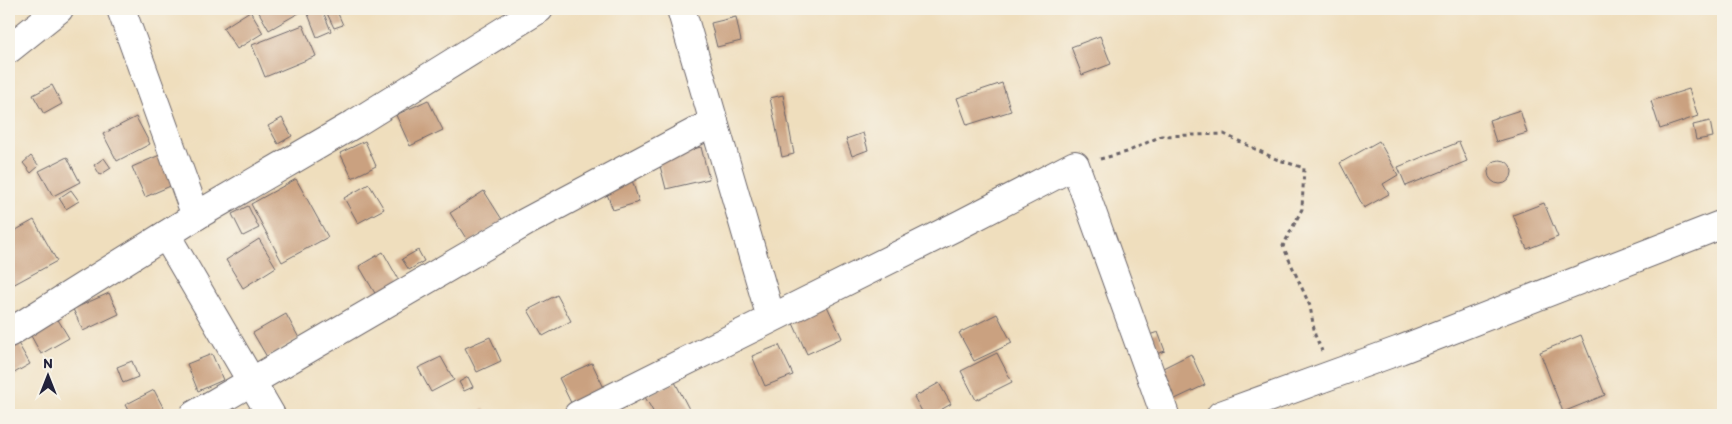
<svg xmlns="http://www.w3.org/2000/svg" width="1732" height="424" viewBox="0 0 1732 424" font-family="Itim,sans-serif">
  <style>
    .building { fill: #caa180 }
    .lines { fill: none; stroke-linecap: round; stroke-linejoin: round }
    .minor-casing { stroke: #6a6468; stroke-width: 30 }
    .path { stroke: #6a6468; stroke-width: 3; stroke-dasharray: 4 4; stroke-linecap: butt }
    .minor { stroke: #fff; stroke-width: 28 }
  </style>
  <rect width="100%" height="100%" fill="#f7f3e8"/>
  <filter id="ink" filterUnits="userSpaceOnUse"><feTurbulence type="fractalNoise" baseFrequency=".02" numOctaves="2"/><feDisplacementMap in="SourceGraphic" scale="10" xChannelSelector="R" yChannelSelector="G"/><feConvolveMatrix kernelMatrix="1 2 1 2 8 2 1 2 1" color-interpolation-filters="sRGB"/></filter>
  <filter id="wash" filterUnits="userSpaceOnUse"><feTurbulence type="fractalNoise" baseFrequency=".0096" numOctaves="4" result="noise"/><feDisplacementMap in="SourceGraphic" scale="20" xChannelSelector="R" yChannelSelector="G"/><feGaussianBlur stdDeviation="1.12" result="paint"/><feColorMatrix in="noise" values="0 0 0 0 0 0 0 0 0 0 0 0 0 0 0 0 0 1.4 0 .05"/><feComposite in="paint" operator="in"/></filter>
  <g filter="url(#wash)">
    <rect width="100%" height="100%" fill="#efdebd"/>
    <g id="blocks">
      <g class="building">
        <polygon points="257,9 303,9 304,10 269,30"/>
        <polygon points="322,9 331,31 317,37 308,14"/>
        <polygon points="325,9 336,9 343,25 334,28"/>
        <polygon points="250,11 263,33 237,49 223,28"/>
        <polygon points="736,17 741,41 717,47 711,23"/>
        <polygon points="303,25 316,56 265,77 252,45"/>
        <polygon points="1100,36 1111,64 1082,75 1071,47"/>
        <polygon points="1002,83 1011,111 967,125 957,98"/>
        <polygon points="52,85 62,104 44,114 33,95"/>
        <polygon points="1689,89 1698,116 1660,129 1651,101"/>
        <polygon points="783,95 794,154 782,157 770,98"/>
        <polygon points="428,100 443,130 410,146 396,115"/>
        <polygon points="1520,110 1527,133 1496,142 1489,120"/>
        <polygon points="136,117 150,144 117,161 103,134"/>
        <polygon points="282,118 292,136 278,144 268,126"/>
        <polygon points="1710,121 1713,137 1696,140 1693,125"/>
        <polygon points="863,133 868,150 852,156 846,139"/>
        <polygon points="365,141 376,166 352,178 340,153"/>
        <polygon points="1379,141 1398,175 1383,184 1389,194 1364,208 1340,163"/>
        <polygon points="1459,142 1467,161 1406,186 1398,167"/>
        <polygon points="701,147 709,179 666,189 658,158"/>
        <polygon points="162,154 175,184 145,197 132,167"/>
        <polygon points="31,156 39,166 31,173 23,163"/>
        <polygon points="67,157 80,182 53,196 39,171"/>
        <polygon points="104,158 111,168 100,175 94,165"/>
        <circle cx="1500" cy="172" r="12"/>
        <polygon points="631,177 639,202 613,210 604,186"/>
        <polygon points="296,179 328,237 282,262 251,204"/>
        <polygon points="369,184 384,209 358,223 344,198"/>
        <polygon points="71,190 79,201 66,209 59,198"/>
        <polygon points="484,191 503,221 469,243 450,213"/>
        <polygon points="1544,203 1558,237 1527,249 1513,215"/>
        <polygon points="248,206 259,228 243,236 232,214"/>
        <polygon points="34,220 57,261 9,287 9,234"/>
        <polygon points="259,239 276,267 243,288 226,260"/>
        <polygon points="418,250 424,261 409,270 402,259"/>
        <polygon points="383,252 400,282 376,295 359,266"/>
        <polygon points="109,293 119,314 83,331 73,309"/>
        <polygon points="557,295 571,321 543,336 528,310"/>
        <polygon points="827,306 842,338 807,354 792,321"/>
        <polygon points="286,314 299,338 267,357 253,333"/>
        <polygon points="997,314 1012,343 974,361 959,333"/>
        <polygon points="57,318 69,338 41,354 30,334"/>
        <polygon points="1158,332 1165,351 1150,356 1143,337"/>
        <polygon points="1581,335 1605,395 1563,412 1540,352"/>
        <polygon points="490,337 501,361 477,372 465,348"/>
        <polygon points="15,338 30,364 9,376 9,342"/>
        <polygon points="779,345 793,375 765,386 752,356"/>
        <polygon points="997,353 1012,382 976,400 961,371"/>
        <polygon points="212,354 223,380 198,391 187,364"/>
        <polygon points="1191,354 1205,385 1175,399 1161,369"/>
        <polygon points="441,357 454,380 431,392 418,368"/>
        <polygon points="132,361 138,377 123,383 117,367"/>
        <polygon points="592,363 606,392 573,407 559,378"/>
        <polygon points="468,377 473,387 464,391 459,382"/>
        <polygon points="675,382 690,411 681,415 655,415 645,397"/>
        <polygon points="939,383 951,404 932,415 924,415 914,397"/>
        <polygon points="154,390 166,413 162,415 131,415 125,405"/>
        <polygon points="484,409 487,415 470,415"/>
      </g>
    </g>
  </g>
  <g filter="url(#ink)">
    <use href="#blocks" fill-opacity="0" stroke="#6a6468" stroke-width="1"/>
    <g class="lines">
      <g class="minor-casing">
        <g id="minor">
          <polyline points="121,9 196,216"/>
          <polyline points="681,9 771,318"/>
          <polyline points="9,49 59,9"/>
          <polyline points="166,235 271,415"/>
          <polyline points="9,333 196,216 354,124 539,9"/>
          <polyline points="194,415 526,222 714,122"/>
          <polyline points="578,415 961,224 1075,165 1165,415"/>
          <polyline points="1221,415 1400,350 1723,224"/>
        </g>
      </g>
      <polyline class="path" points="1100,159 1127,152 1161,136 1224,134 1276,159 1304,168 1302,209 1283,246 1310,306 1315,335 1322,351"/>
      <use href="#minor" class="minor"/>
    </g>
  </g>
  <rect width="1732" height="424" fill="none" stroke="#f7f3e8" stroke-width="30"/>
  <g transform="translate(48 376)" stroke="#f7f3e8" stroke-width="4" paint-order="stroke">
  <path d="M0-4L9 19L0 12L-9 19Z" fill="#22223b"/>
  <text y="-8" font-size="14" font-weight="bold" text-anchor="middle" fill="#22223b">N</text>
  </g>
</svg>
